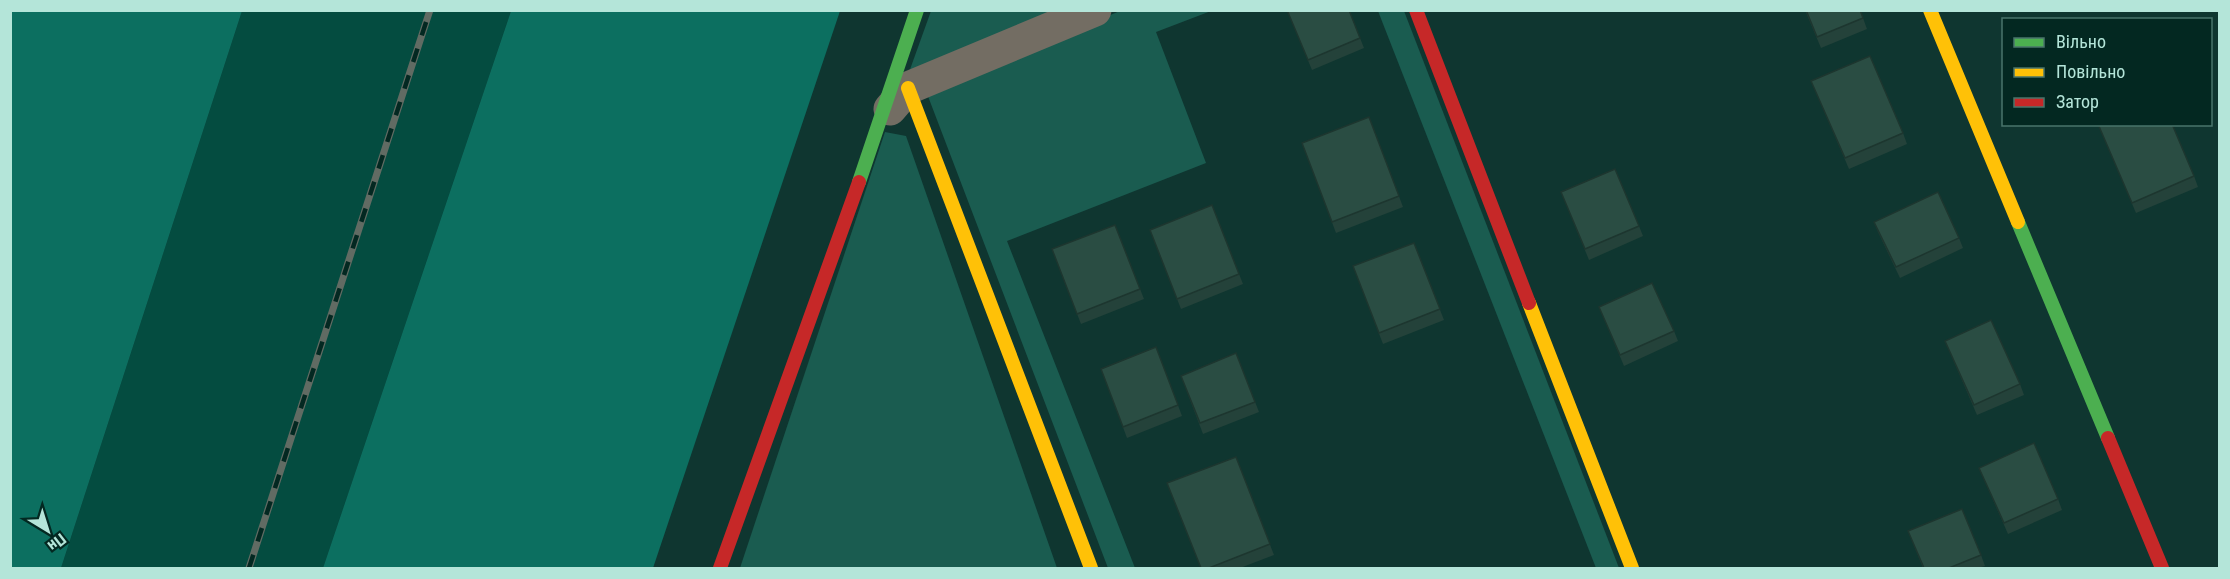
<svg xmlns="http://www.w3.org/2000/svg" width="2230" height="579" viewBox="0 0 2230 579" font-family="'Roboto Condensed',sans-serif">
  <style>
    .built { fill: #044c40 }
    .green { fill: #1a5c50 }
    .forest { fill: #0c6f60 }
    .lines { fill: none; stroke-linecap: round; stroke-linejoin: round }
    .street { stroke: #736d63; stroke-width: 33 }
    .fast { stroke: #4caf50; stroke-width: 14 }
    .slow { stroke: #ffc107; stroke-width: 14 }
    .jam { stroke: #c62828; stroke-width: 14 }
    .rail-casing { stroke: #616b63; stroke-width: 7 }
    .rail { stroke: #032821; stroke-width: 4.5; stroke-dasharray: 14; stroke-linecap: butt }
    .wall { fill: #24423a }
    .building { fill: #2a4d43; stroke: #1d362f; stroke-width: 1.5 }
  </style>
  <rect width="100%" height="100%" fill="#0f3630"/>
  <polygon class="built" points="242,11 511,11 323,568 61,568"/>
  <g class="green">
    <polygon points="931,11 1066,11 908,75"/>
    <polygon points="1120,11 1211,11 1156,32 1206,163 1007,241 1135,568 1108,568 926,91"/>
    <polygon points="1378,11 1404,11 1619,568 1596,568"/>
    <polygon points="885,132 906,136 1057,568 740,568"/>
  </g>
  <g class="forest">
    <polygon points="10,11 242,11 61,568 11,568"/>
    <polygon points="511,11 840,11 653,568 323,568"/>
  </g>
  <g class="lines">
    <polyline class="street" points="890,109 908,88 1095,10"/>
    <g class="fast">
      <polyline points="859,182 917,10"/>
      <polyline points="2018,222 2108,438"/>
    </g>
    <g class="slow">
      <polyline points="1930,10 2018,222"/>
      <polyline points="908,88 1091,568"/>
      <polyline points="1529,303 1632,568"/>
    </g>
    <g class="jam">
      <polyline points="1416,10 1529,303"/>
      <polyline points="2108,438 2162,568"/>
      <polyline points="720,568 859,182"/>
    </g>
    <g class="rail-casing">
      <polyline id="rail" points="249,568 430,10"/>
    </g>
    <use href="#rail" class="rail"/>
  </g>
  <g class="wall">
    <polygon points="1287,10 1360,38 1364,48 1312,70"/>
    <polygon points="1805,10 1860,10 1867,29 1821,48"/>
    <polygon points="1811,81 1903,133 1907,144 1849,169"/>
    <polygon points="1369,117 1403,207 1336,233 1302,143"/>
    <polygon points="2098,124 2194,176 2198,187 2136,213"/>
    <polygon points="1561,192 1639,226 1643,236 1589,260"/>
    <polygon points="1212,205 1243,284 1181,309 1150,230"/>
    <polygon points="1874,222 1959,238 1963,248 1900,278 1878,232"/>
    <polygon points="1115,225 1144,299 1081,324 1052,249"/>
    <polygon points="1414,243 1444,320 1383,344 1353,266"/>
    <polygon points="1599,307 1674,331 1678,341 1624,366"/>
    <polygon points="1945,341 2020,384 2024,395 1977,415"/>
    <polygon points="1156,347 1182,416 1127,438 1101,369"/>
    <polygon points="1236,353 1259,412 1203,434 1181,376"/>
    <polygon points="1236,457 1274,555 1240,568 1201,568"/>
    <polygon points="1979,468 2058,499 2062,510 2008,534"/>
    <polygon points="1908,531 1981,555 1985,566 1978,568 1923,568"/>
  </g>
  <g class="building">
    <polygon points="1287,10 1349,10 1360,38 1308,60"/>
    <polygon points="1806,10 1860,10 1863,18 1817,37"/>
    <polygon points="1870,56 1903,133 1845,158 1811,81"/>
    <polygon points="1369,117 1399,196 1332,222 1302,143"/>
    <polygon points="2098,124 2172,124 2194,176 2132,203"/>
    <polygon points="1615,169 1639,226 1585,249 1561,192"/>
    <polygon points="1938,192 1959,238 1896,267 1874,222"/>
    <polygon points="1212,205 1239,274 1177,299 1150,230"/>
    <polygon points="1115,225 1140,289 1077,314 1052,249"/>
    <polygon points="1414,243 1440,309 1379,333 1353,266"/>
    <polygon points="1652,283 1674,331 1620,355 1599,307"/>
    <polygon points="1991,320 2020,384 1974,405 1945,341"/>
    <polygon points="1156,347 1178,405 1123,427 1101,369"/>
    <polygon points="1236,353 1255,402 1200,423 1181,376"/>
    <polygon points="2034,443 2058,499 2004,523 1979,468"/>
    <polygon points="1236,457 1270,544 1209,568 1201,568 1167,483"/>
    <polygon points="1962,509 1981,555 1949,568 1924,568 1908,531"/>
  </g>
  <rect width="2230" height="579" fill="none" stroke="#b4e5d9" stroke-width="24"/>
  <rect x="2002" y="18" width="210" height="108" fill="#032821" stroke="#4a746b" stroke-width="1.5"/>
  <rect x="2014" y="38" width="30" height="9" fill="#4caf50" stroke="#4a746b" stroke-width="1.5"/>
  <text x="2056" y="48" font-size="18" fill="#b4e5d9">Вільно</text>
  <rect x="2014" y="68" width="30" height="9" fill="#ffc107" stroke="#4a746b" stroke-width="1.5"/>
  <text x="2056" y="78" font-size="18" fill="#b4e5d9">Повільно</text>
  <rect x="2014" y="98" width="30" height="9" fill="#c62828" stroke="#4a746b" stroke-width="1.5"/>
  <text x="2056" y="108" font-size="18" fill="#b4e5d9">Затор</text>
  <g transform="translate(48 531) rotate(142)" stroke="#032821" stroke-width="4.5" paint-order="stroke">
  <path d="M0-4.5L10 22L0 15L-10 22Z" fill="#b4e5d9"/>
  <text y="-9" font-size="16" font-weight="bold" text-anchor="middle" fill="#b4e5d9">Пн</text>
  </g>
</svg>
